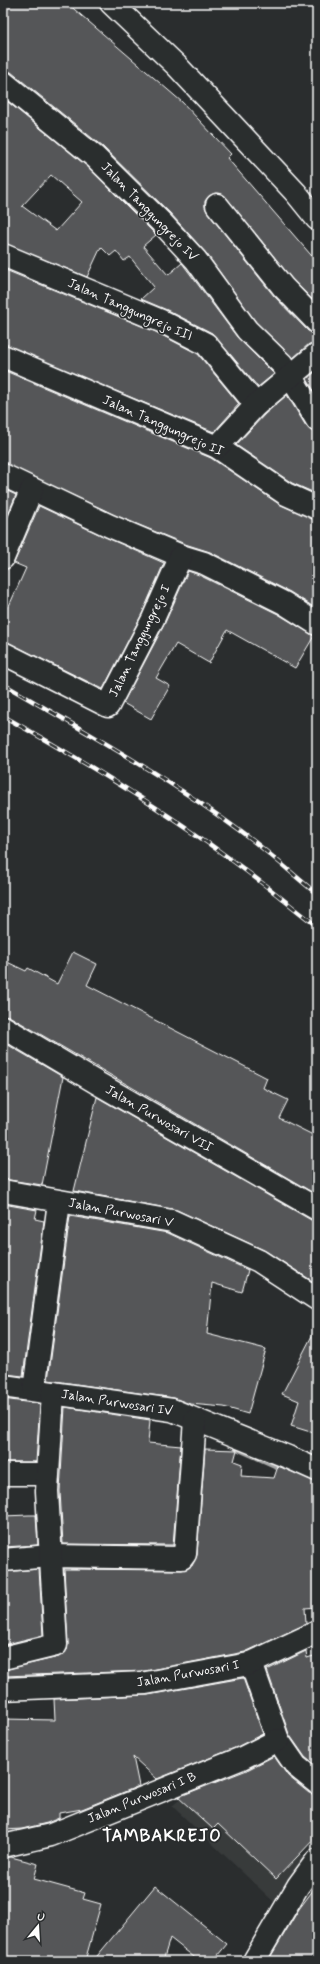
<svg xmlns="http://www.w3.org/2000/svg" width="320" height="1964" viewBox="0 0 320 1964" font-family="Mynerve,sans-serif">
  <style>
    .built { fill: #373a3b }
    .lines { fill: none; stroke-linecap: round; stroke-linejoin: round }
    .stream { stroke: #a6a7a7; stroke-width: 7 }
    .building { fill: #555758; stroke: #fff; fill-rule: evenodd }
    .street-casing { stroke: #fff; stroke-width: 25 }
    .street { stroke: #2a2d2e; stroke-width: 22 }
    .rail-casing { stroke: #fff; stroke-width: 4.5 }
    .rail { stroke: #2a2d2e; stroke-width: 3; stroke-dasharray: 9; stroke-linecap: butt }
    .labels { text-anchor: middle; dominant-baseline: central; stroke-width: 3.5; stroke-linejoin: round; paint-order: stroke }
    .street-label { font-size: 13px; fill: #fff; stroke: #2a2d2e }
    .district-label { font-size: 17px; font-weight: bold; letter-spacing: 1px; fill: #fff; stroke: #2a2d2e }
  </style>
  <rect width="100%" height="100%" fill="#2a2d2e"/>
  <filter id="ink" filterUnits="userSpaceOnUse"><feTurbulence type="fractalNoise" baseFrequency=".025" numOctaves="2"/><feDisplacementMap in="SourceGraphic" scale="8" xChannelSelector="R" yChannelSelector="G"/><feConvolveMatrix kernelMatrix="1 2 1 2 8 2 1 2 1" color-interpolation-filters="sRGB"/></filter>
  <g filter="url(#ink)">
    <polygon class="built" points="217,1773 309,1862 276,1904 172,1806 208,1776"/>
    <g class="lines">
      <g class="stream">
        <polyline points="238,1448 285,1469"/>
        <polyline points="297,1474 317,1482"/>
      </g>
    </g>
    <g class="building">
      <polygon points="3,3 67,3 182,102 231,154 227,158 317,262 317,304 292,279 226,197 222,194 215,193 209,196 205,201 205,207 207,212 274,296 308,331 317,334 317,342 309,344 293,358 256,322 206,253 170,213 103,147 11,72 3,70"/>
      <path d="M 3,98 L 87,166 L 156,235 L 143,246 L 168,275 L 182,263 L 237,337 L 274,374 L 258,387 L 212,333 L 167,310 L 141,299 L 154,287 L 130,257 L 124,261 L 116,251 L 110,256 L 101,247 L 87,277 L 3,243 ZM 51,175 L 82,202 L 56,231 L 22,206 Z"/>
      <polygon points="3,269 156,332 198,354 239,404 214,432 3,344"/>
      <polygon points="3,370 211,458 279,504 317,520 317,609 290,592 210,552 185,544 115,515 3,463"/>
      <polygon points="317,370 317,396 307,379"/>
      <polygon points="287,395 306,426 311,431 317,432 317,494 292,483 236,445 265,414"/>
      <polygon points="3,489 16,495 3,526"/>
      <polygon points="39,506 105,537 164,563 142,614 103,689 3,640 3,603 9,606 26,568 14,563"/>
      <polygon points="188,571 199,575 278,614 314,636 295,668 227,630 209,663 176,644 156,678 170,686 151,719 123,703 164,625"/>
      <polygon points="73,952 97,964 87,985 267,1078 263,1088 288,1100 279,1118 317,1137 317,1195 9,1016 3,1015 3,960 26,971 28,968 57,984"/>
      <polygon points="3,1042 63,1077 42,1185 3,1179"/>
      <polygon points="97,1097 311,1220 317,1221 317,1284 264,1250 177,1210 74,1191"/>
      <polygon points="3,1204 37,1210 35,1219 44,1221 23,1376 5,1374 6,1366 3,1366"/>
      <polygon points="70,1216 168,1233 248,1270 242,1292 212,1283 207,1334 266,1349 248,1414 224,1407 190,1404 174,1398 48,1380"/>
      <polygon points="317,1326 317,1434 291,1426 299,1401 282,1394"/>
      <polygon points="3,1399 40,1404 36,1462 3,1462"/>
      <polygon points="65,1407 150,1420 148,1443 181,1446 173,1545 63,1544 60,1491"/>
      <polygon points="205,1449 237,1450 234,1461 242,1464 241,1476 274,1478 278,1466 317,1482 317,1607 305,1608 306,1624 245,1652 145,1671 3,1676 3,1670 59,1657 67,1650 68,1644 64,1569 182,1570 192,1566 197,1555"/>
      <polygon points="29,1515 36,1515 38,1545 3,1547 3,1516"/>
      <polygon points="39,1569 43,1635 3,1645 3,1572"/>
      <polygon points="306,1651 307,1658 317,1655 317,1767 305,1757 289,1734 267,1670"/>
      <polygon points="243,1678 263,1734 237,1747 157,1779 133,1757 139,1786 82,1809 59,1813 59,1818 47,1823 22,1829 3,1830 3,1719 55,1720 54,1699 148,1695"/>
      <polygon points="274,1756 288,1776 309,1793 317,1795 317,1836 276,1879 218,1824 213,1829 178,1797 247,1770"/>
      <polygon points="11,1857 38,1864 34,1879 85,1893 83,1899 101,1904 85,1961 3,1961 3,1858"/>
      <polygon points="317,1885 317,1961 268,1961 299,1909"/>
      <polygon points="155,1886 227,1944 213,1961 199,1961 170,1938 163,1961 93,1961"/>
    </g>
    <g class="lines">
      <g class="street-casing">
        <g id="street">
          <polyline points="111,3 177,66 296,193 317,219"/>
          <polyline points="3,82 95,157 161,222 196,260 247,330 282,364 291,377 317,420"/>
          <polyline points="217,205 283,287 317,322"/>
          <polyline points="3,255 161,321 206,344 256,405"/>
          <polyline points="3,356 217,447 286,494 317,508"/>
          <polyline points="217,447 256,405 317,354"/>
          <polyline points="3,475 110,526 181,556 204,563 284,603 317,624"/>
          <polyline points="3,558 32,489"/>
          <polyline points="3,653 108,706 153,619 181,556"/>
          <polyline points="3,1027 99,1084 317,1209"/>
          <polyline points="3,1191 172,1221 259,1261 317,1299"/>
          <polyline points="3,1386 172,1410 288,1457 317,1470"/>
          <polyline points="34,1390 59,1202"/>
          <polyline points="3,1474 47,1474"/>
          <polyline points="3,1560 50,1556 182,1558 185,1554 195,1420"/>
          <polyline points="3,1658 56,1645 47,1491 53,1393"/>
          <polyline points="251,1663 278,1740 296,1766 317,1783"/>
          <polyline points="3,1689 146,1683 249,1664 317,1632"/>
          <polyline points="3,1846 51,1835 242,1758 278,1740"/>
          <polyline points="254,1961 298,1886 317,1860"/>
        </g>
      </g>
      <use href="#street" class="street"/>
      <g class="rail-casing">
        <g id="rail">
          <path d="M 3,684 C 88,733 174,781 252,840 C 274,857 295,876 317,894"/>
          <path d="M 3,716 C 80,759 155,804 226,856 C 257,878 287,903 317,926"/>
        </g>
      </g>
      <use href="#rail" class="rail"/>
    </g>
  </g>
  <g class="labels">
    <g class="street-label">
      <text transform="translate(149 212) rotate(46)">Jalan Tanggungrejo IV</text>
      <text transform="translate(130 310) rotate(24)">Jalan Tanggungrejo III</text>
      <text transform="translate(163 426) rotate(24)">Jalan Tanggungrejo II</text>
      <text transform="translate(140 641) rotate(-64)">Jalan Tanggungrejo I</text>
      <text transform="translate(159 1119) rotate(30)">Jalan Purwosari VII</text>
      <text transform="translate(121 1213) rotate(11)">Jalan Purwosari V</text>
      <text transform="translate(117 1403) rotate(9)">Jalan Purwosari IV</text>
      <text transform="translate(188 1674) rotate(-10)">Jalan Purwosari I</text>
      <text transform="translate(142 1798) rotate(-22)">Jalan Purwosari I B</text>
    </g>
    <g class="district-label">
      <text x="162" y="1836">TAMBAKREJO</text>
    </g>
  </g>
  <rect width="320" height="1964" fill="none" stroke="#2a2d2e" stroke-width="16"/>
  <rect x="8" y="8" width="304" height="1948" fill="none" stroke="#fff" stroke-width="1.5" filter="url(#ink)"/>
  <g transform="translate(38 1926) rotate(18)" stroke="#2a2d2e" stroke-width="3" paint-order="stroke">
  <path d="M0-3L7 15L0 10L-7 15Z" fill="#ffffff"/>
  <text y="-6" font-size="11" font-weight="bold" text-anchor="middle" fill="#ffffff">U</text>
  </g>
</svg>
